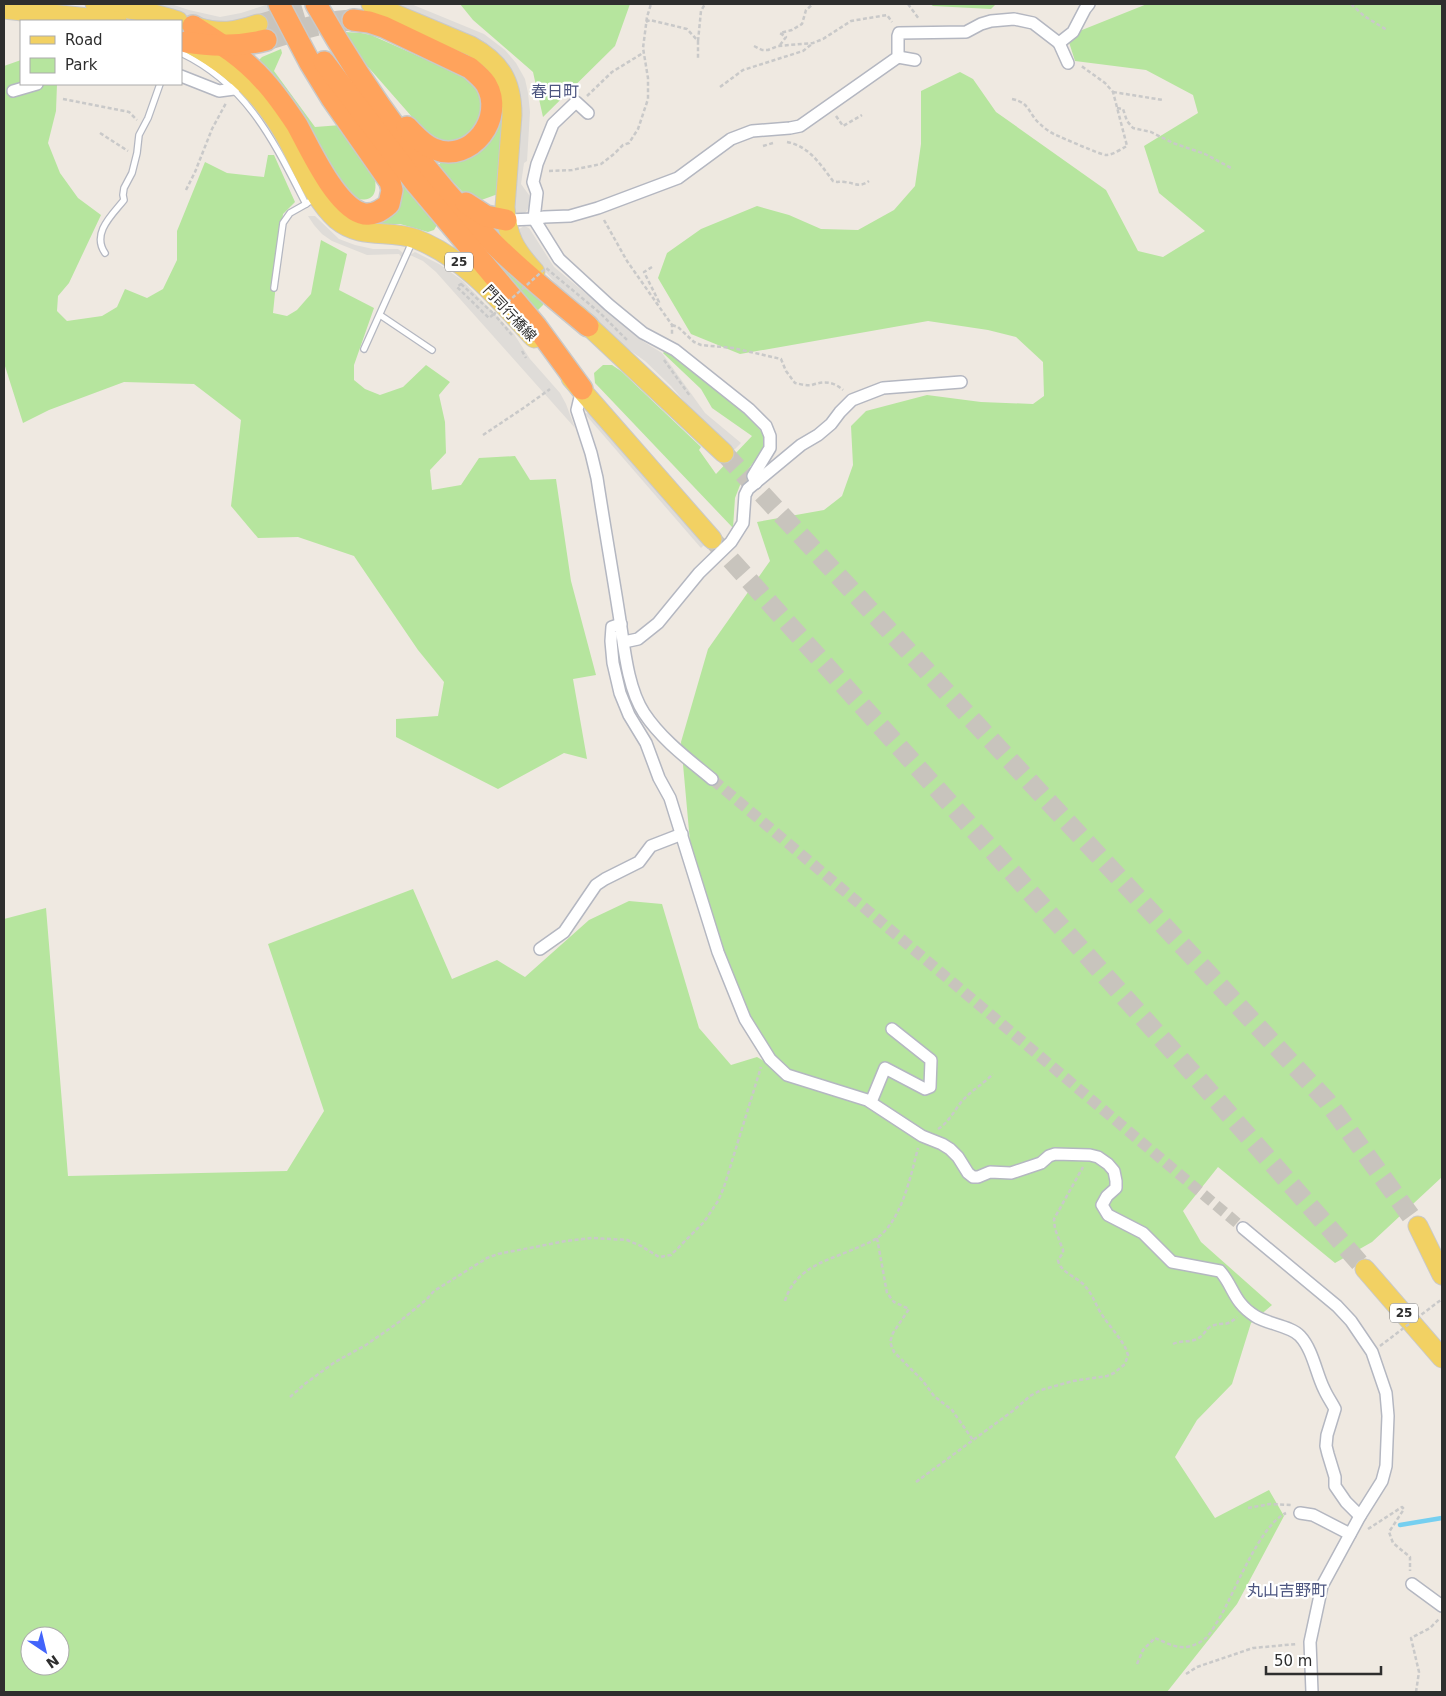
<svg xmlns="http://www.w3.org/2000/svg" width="1446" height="1696" viewBox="0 0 1446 1696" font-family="'DejaVu Sans','Noto Sans JP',sans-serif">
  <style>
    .green { fill: #b6e59e; fill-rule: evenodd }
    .plaza { fill: #dfdcd8 }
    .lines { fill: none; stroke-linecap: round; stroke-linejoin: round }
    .stream { stroke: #75cff0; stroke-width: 4.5 }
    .street-tunnel { stroke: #c8c4bd; stroke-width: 11; stroke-dasharray: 11 5.5; stroke-linecap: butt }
    .primary-tunnel { stroke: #c8c4bd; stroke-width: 19; stroke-dasharray: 19 9; stroke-linecap: butt }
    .highway-tunnel { stroke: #c8c4bd; stroke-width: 21; stroke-dasharray: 21 11; stroke-linecap: butt }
    .lane-casing { stroke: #b4b7c1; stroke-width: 8 }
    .street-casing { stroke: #b4b7c1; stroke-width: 14 }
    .primary-casing { stroke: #c9c9c9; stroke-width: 21 }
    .highway-casing { stroke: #c9c9c9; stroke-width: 24 }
    .path { stroke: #c9c9c9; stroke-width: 2.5; stroke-dasharray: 4 2.5; stroke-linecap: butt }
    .lane { stroke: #fff; stroke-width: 5.5 }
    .street { stroke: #fff; stroke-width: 11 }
    .primary { stroke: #f2d163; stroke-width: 19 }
    .highway { stroke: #ffa35c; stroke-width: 21 }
    .path-bridge { stroke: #c9c9c9; stroke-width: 2.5; stroke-dasharray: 4 2.5; stroke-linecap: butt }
    .labels { text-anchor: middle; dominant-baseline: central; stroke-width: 4.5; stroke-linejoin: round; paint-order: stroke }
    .shield { fill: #fff; stroke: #6d6d6d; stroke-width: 1 }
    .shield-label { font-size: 12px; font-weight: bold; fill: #2e2e2e }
    .street-label { font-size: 14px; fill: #2e2e2e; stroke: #fff }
    .quarter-label { font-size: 16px; fill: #4d5680; stroke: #fff }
  </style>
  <rect width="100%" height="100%" fill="#efe9e1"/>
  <g class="green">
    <polygon points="460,4 630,4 615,46 543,117 533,72 473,20"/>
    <polygon points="930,4 996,4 991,9 933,6"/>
    <path d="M 1147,4 L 1442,4 L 1442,1177 L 1372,1242 L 1335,1263 L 1218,1167 L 1183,1211 L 1201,1242 L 1272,1305 L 1251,1323 L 1232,1384 L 1197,1420 L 1175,1457 L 1215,1518 L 1269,1490 L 1284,1516 L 1237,1604 L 1167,1692 L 4,1692 L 4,919 L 46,908 L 68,1176 L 287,1171 L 324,1111 L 268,944 L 413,889 L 452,979 L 497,960 L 525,977 L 589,920 L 629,901 L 662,904 L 699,1028 L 731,1065 L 757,1057 L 773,1066 L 735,1008 L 693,875 L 681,742 L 708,649 L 770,561 L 757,522 L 824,510 L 842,496 L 853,465 L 851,426 L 866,411 L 927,395 L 981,402 L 1033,404 L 1044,396 L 1043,362 L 1016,337 L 988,330 L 928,321 L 740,354 L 691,334 L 658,278 L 667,253 L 701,229 L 757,206 L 789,215 L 821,229 L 858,230 L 894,210 L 915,186 L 921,144 L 921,91 L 960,72 L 973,79 L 996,112 L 1106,190 L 1138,251 L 1163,257 L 1205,231 L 1159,193 L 1144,146 L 1198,113 L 1193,95 L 1146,70 L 1075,61 L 1067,36 ZM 30,1636 L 60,1636 L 60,1666 L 30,1666 Z"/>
    <path d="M 345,32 L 361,33 L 371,35 L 463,76 C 487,92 483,102 478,128 C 459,141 449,148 427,134 L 362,60 Z"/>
    <path d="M 281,49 L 282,53 L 274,71 L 315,127 L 341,125 C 348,135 373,170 375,180 C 376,186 376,195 370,198 C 363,201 356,199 350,196 L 258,61 L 262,57 Z"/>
    <polygon points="21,60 21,84 57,84 56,111 48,143 60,173 78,198 101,215 69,283 58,296 57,311 67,321 102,316 117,307 125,289 147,298 163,289 177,260 177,231 205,162 227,173 264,177 268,155 274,155 295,202 283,214 273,313 287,316 297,310 311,294 321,240 347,254 339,290 374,308 354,365 354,380 365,389 380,395 403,387 426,365 450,382 439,395 445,422 446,453 430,470 432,490 461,485 479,458 515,456 530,480 556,479 571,581 596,675 573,679 587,759 564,753 498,789 396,737 396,719 438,716 444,682 418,650 354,556 298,537 258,538 231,506 241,420 194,384 124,382 49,410 23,423 4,363 4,66"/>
    <path d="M 502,119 L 498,194 L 473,203 L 438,166 L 441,162 C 461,164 482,154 493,137 C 496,131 499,124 502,119 Z"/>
    <polygon points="401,187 408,187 437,225 434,230 428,232 400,224 376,225 376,223 387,219"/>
    <polygon points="456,213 543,301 543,305 538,310 533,308"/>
    <polygon points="665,351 673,354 746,415 763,433 765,439 764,448 744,475 735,498 733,528 595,383 594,373 603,365 612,365 621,371 701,447 699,450 716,474 752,436 712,408 701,389 663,353"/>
  </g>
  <g class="plaza">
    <polygon points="149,4 171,4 189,10 220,17 241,13 269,4 301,4 232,26 195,21"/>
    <polygon points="387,4 411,4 484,34 505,50 516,63 525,79 528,93 530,112 527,161 524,163 521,184 529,195 529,207 526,212 522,215 516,213 512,209 516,84"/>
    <polygon points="308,216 315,216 339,239 355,245 373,249 398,249 403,253 402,258 399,254 367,255 332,241 322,234 314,225"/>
    <polygon points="524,226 529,228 554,267 644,342 662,353 705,413 741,443 734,450 698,417 671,386 645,361 603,331 567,296 529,253 518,230"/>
    <polygon points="415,252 439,264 463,281 514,334 530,359 560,393 566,404 575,428 436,272 423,261 410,255"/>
    <polygon points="587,413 590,414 704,545 701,548 585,414"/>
  </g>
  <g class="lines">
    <polyline class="stream" points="1400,1525 1442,1518"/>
    <polyline class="street-tunnel" points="712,779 1243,1228"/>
    <g class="primary-tunnel">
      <polyline points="258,24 324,4"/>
      <polyline points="724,453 1327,1101 1418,1226"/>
      <polyline points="712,539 1199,1080 1365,1269"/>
    </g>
    <path class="highway-tunnel" d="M 266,40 C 294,32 323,21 353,20"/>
    <g class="lane-casing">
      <g id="lane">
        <path d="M 181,53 C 248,85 274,142 306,204 L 316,197"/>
        <path d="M 105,253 C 91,233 113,214 124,200 L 123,195 L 124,188 L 132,173 L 137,153 L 139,135 L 148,118 L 160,84"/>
        <polyline points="274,288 283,223 290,213 306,204"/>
        <polyline points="380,315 432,350"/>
        <polyline points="364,349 413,240"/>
      </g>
    </g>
    <g class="street-casing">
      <g id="street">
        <polyline points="1059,43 1068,63"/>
        <polyline points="898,57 915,60"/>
        <polyline points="181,76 219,91 234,89"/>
        <polyline points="13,91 37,84"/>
        <polyline points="588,113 576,102 553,124 537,164 533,182 537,193 534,219 559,259 609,305 643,333 675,350 749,409 766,426 770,436 770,448 753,476 756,483"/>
        <polyline points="506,220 534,219 544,217 570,216 598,208 678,178 731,139 752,131 790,128 800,126 898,57 898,36 899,33 966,32 981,24 991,21 1014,19 1033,23 1059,43 1073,32 1085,9 1089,4"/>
        <path d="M 582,389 L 577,410 L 591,453 L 597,478 C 604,524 612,569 619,614 C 624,645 627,687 644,713 C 662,740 688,759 712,779"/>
        <path d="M 621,624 L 612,627 L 611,641 L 613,663 L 620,693 L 629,715 L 646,743 L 659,778 L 670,798 L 718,952 L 745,1019 L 770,1059 L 787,1075 L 867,1100 L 922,1136 L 942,1144 L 950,1149 L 958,1157 L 968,1173 L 973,1177 L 978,1177 L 990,1172 L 1011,1173 L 1041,1163 L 1049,1156 L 1055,1154 L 1090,1155 L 1098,1157 L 1108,1164 L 1114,1171 L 1116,1181 L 1116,1188 L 1107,1196 L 1102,1205 L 1108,1215 L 1143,1233 L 1172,1262 L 1220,1271 C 1234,1287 1233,1302 1255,1316 C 1267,1324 1291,1326 1300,1336 C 1313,1350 1316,1373 1324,1389 C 1327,1396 1332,1403 1335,1409 L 1327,1435 L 1326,1446 L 1328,1454 L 1335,1477 L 1335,1486 L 1346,1502 L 1360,1516"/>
        <polyline points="624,642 638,639 658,623 699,573 731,542 743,523 745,495 748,489 801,445 818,435 831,424 840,412 852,400 883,388 961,382"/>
        <polyline points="540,949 564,932 596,885 605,879 639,862 651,846 682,834"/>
        <polyline points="871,1102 885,1068 925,1089 930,1087 931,1060 892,1029"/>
        <polyline points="1243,1228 1337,1306 1351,1321 1372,1352 1386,1393 1388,1416 1386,1466 1382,1481 1360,1516 1322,1586 1310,1642 1312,1692"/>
        <polyline points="1300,1513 1313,1515 1350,1534"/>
        <polyline points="1412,1584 1442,1606"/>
      </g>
    </g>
    <g class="primary-casing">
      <g id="primary">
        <path d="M 95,4 C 123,7 151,12 178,21"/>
        <path d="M 371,4 L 471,46 C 500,62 512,81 512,115 L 505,207 C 507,237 515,250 535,272"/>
        <polyline points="4,9 117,21"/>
        <path d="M 197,27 C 221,34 235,32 258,24"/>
        <path d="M 190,44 C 231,66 263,95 286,137 C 301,164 313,199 337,220 C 361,240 389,229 416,239 C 465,258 499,300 534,338"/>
        <polyline points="577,315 724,453"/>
        <polyline points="571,378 712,539"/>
        <polyline points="1418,1226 1442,1275"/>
        <polyline points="1365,1269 1442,1358"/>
      </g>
    </g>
    <g class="highway-casing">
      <g id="highway">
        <path d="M 316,4 C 365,90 424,173 494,244 C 523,273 556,299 588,326"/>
        <path d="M 353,20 L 369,22 L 384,27 L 470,68 C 476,73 482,78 486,84 C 506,118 471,164 434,149 C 423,145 415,135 407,127"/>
        <path d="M 193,26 C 220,43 244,58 265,82 C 277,95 287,110 297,125 C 310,149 335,204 361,213 C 372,217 381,211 389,204 L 392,190 L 390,182 L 332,99 L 310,63 L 279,4"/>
        <path d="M 186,42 C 214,47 238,47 266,40"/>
        <polyline points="324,62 414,181 536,326 582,389"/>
        <polyline points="466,203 486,216 506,220"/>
      </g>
    </g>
    <g class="path">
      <polyline points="908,4 919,19"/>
      <polyline points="1351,4 1364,16 1387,30"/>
      <polyline points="646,22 650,20 687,29 698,41 698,59"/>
      <polyline points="698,41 701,11 705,4"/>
      <polyline points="780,45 786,37 780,33 792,30 802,24 806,10 813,4"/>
      <polyline points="754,46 762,50 768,50 778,46 813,43 823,39 851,21 887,15 892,22"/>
      <polyline points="720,87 743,70 803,51 812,44"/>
      <polyline points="1113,92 1163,100"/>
      <polyline points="587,96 612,72 643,53"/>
      <polyline points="63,99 129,112 137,120"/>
      <path d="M 1012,99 C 1031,103 1028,114 1040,124 C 1044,128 1051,133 1056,135 C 1063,138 1101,155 1106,155 C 1113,155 1121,149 1127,146 L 1113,92 L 1105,83 L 1080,65"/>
      <polyline points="1117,108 1123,109 1127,121 1133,128 1151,132 1173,143 1205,154 1233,169"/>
      <polyline points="836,116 843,126 862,115"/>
      <polyline points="100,133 128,151"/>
      <path d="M 787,142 C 809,146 820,164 833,181 C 838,183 839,181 845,182 C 855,183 859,188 869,181"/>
      <polyline points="763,146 773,143"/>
      <polyline points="549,171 572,170 601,164 614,154 623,145 629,143 638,129 648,99 648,78 643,48 647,17 651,4"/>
      <polyline points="186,190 195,172 212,129 226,103"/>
      <polyline points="604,220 627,261 672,325 672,334"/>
      <polyline points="652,267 644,272 659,302 656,304"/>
      <polygon points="461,284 494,314 489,318 457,287"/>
      <path d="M 672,325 L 678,327 L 694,342 L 701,345 L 733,348 L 781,359 L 786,371 L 795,383 C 800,384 807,386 812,385 C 823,381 833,381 843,390"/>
      <polyline points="522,351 526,358"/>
      <polyline points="664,360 690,396"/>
      <polyline points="483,435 525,407 550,389"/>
      <path d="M 938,1129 C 949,1122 954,1111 962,1101 C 971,1091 983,1084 993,1074"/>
      <polyline points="877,1238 887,1293 894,1302 909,1309 893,1333 890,1342 894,1352 923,1381 934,1396 952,1410 973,1440"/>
      <path d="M 785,1301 C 796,1264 833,1260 863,1245 C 871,1242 877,1239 883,1233 C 903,1213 911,1175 918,1148"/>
      <path d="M 1173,1344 C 1181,1340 1193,1343 1200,1337 C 1205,1334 1206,1328 1212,1326 C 1224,1321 1225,1328 1237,1317"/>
      <polyline points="290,1397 306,1383 335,1362 366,1345 399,1322 427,1299 434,1291 487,1258 498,1254 566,1241 592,1238 627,1240 641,1246 659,1257 671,1255 704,1222 718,1201 724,1187 761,1067"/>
      <path d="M 916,1482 L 1014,1410 L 1030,1396 L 1041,1390 L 1073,1381 L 1107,1376 L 1114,1373 L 1125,1364 L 1128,1355 L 1126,1349 C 1119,1335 1107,1324 1099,1310 C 1094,1300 1091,1292 1083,1284 C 1075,1276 1060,1272 1058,1260 L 1063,1253 L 1063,1250 L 1055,1229 L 1054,1219 L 1083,1167"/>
      <polyline points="1248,1508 1270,1504 1291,1505"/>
      <polyline points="1368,1529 1402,1507 1404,1509 1389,1532 1393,1543 1410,1557 1410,1571"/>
      <path d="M 1137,1664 L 1143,1650 L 1155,1638 C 1163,1641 1173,1647 1181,1647 C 1189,1648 1199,1644 1206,1638 C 1211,1633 1215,1625 1219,1619 C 1235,1592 1259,1526 1286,1513"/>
      <polyline points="1186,1674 1197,1667 1253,1648 1297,1644"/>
      <polyline points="1416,1692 1419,1672 1411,1638 1430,1628 1440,1618"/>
    </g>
    <use href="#lane" class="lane"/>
    <use href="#street" class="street"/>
    <use href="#primary" class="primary"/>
    <use href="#highway" class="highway"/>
    <g class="path-bridge">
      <polyline points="512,335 494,314 546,268 600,313 628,341"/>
      <polyline points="1380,1346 1442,1299"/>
    </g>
  </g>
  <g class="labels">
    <g class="shield">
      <rect x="445" y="252.5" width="28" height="19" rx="4"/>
      <rect x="1390" y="1303.5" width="28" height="19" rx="4"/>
    </g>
    <g class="shield-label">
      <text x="459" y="262">25</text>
      <text x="1404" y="1313">25</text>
    </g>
    <g class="street-label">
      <text transform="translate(510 313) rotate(47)">門司行橋線</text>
    </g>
    <g class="quarter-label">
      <text x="555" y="91">春日町</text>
      <text x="1287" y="1590">丸山吉野町</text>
    </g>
  </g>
  <rect width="1446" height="1696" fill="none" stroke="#2e2e2e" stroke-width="10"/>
  <rect x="20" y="20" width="162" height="65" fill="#ffffff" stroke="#ababab"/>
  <rect x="30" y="36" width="25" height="8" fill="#f2d163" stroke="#ababab"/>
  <text x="65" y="45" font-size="15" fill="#2e2e2e">Road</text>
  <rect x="30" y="58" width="25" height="15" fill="#b6e59e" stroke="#ababab"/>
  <text x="65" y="70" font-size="15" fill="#2e2e2e">Park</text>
  <g transform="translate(45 1651) rotate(145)"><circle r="24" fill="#ffffff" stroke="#ababab"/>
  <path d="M0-4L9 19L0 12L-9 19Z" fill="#4264fb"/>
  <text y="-8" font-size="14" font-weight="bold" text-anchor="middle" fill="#2e2e2e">N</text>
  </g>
  <path d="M1266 1666v8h115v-8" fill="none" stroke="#2e2e2e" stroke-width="2.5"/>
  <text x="1274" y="1666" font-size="15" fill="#2e2e2e" stroke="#ffffff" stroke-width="4" paint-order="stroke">50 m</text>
</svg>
